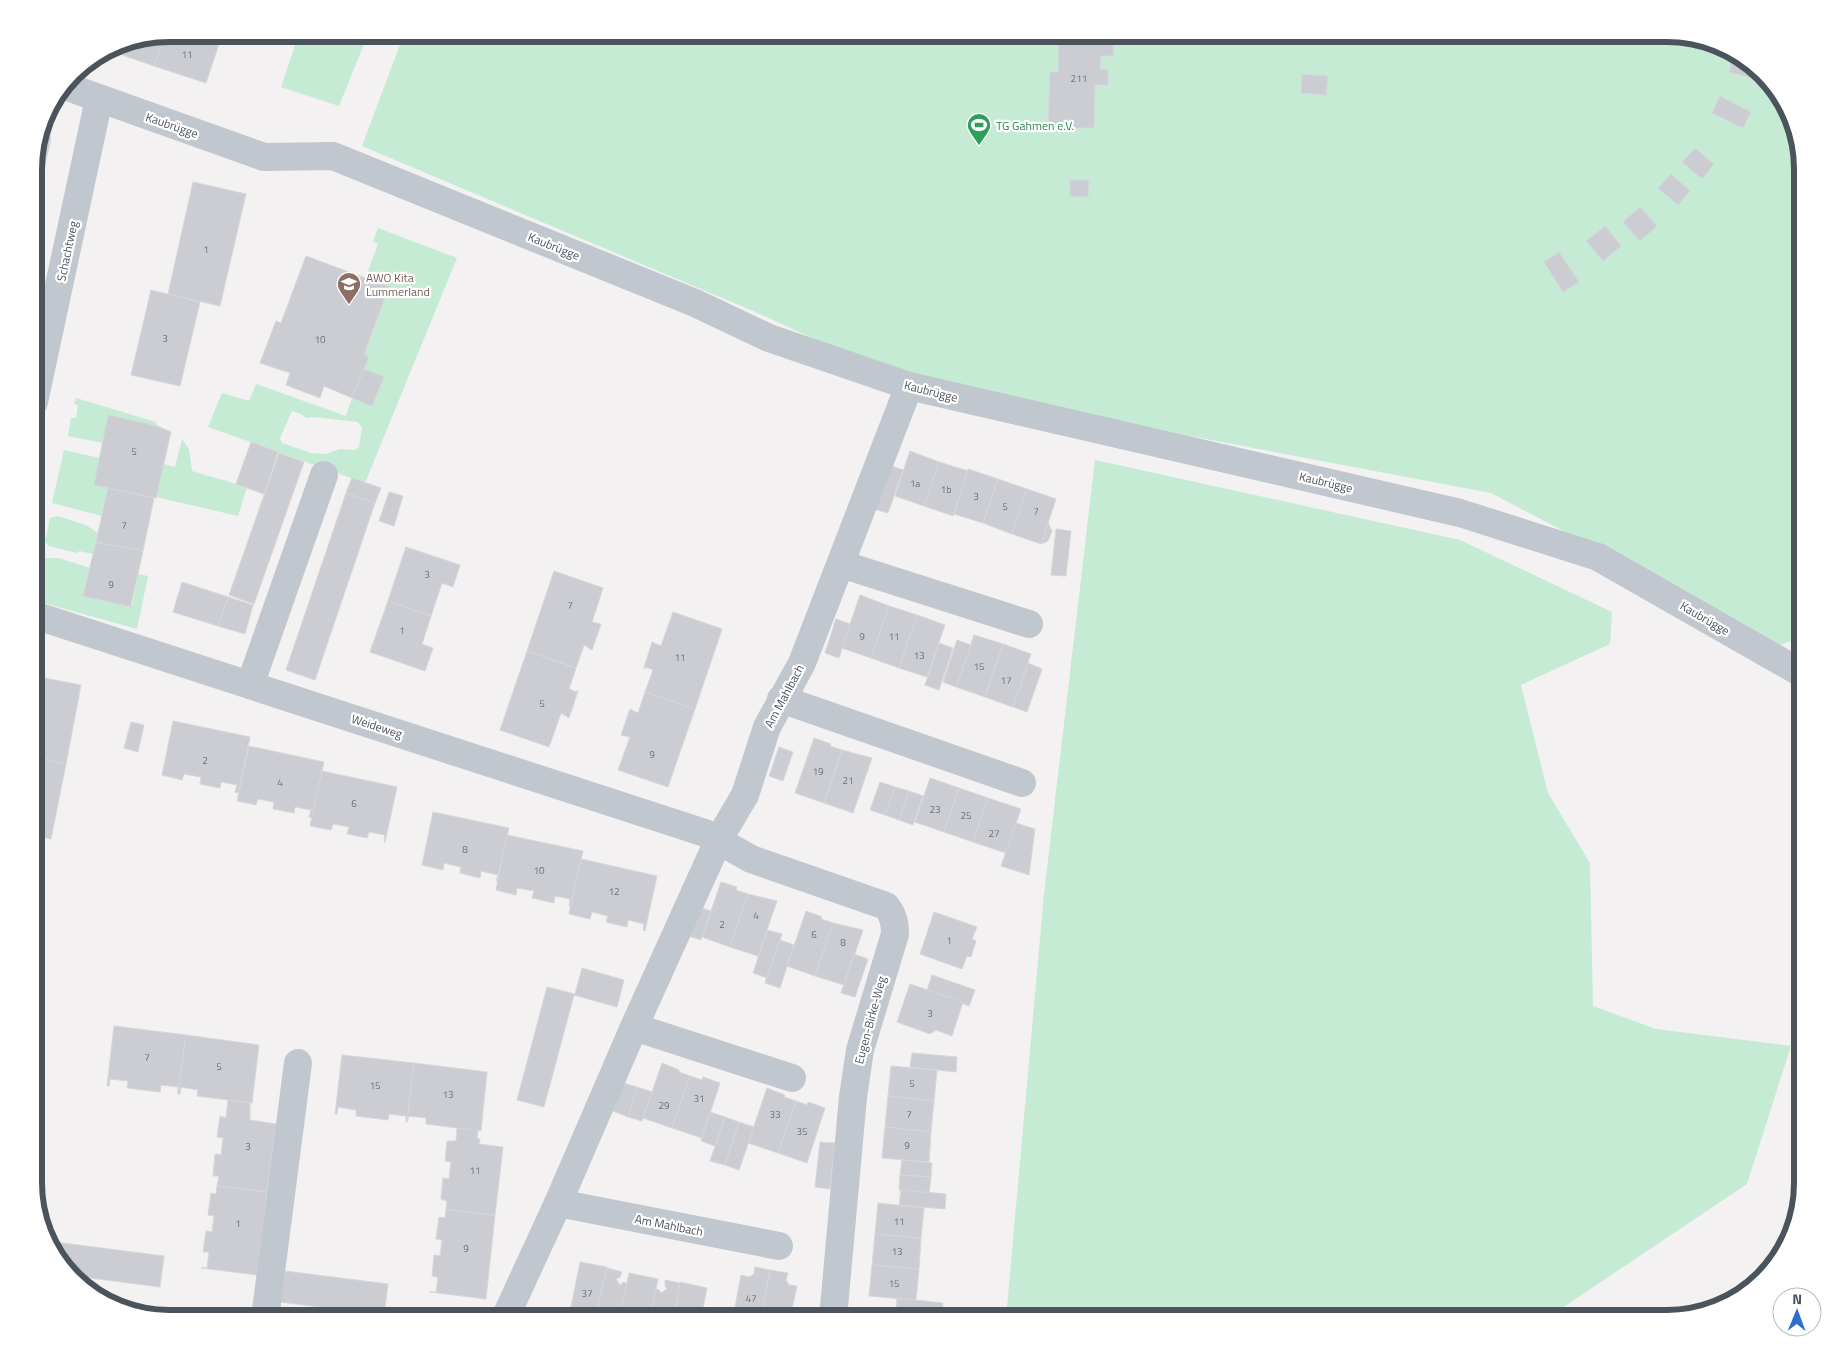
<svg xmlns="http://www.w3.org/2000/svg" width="1837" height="1352" viewBox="0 0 1837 1352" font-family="'Titillium Web',sans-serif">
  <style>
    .green { fill: #c5ebd5; fill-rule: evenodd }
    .building { fill: #cbcdd3; stroke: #d6d7db }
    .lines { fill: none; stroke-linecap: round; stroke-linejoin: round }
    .minor { stroke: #c1c7ce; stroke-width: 28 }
    .labels { text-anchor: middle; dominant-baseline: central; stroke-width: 4.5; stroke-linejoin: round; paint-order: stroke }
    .number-label { font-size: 10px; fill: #6b727a }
    .street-label { font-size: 12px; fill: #4b535c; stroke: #fff }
    .leisure-label { font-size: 12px; fill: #27864d; stroke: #fff; text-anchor: start }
    .education-label { font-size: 12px; fill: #785e54; stroke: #fff; text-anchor: start }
    .rim { fill: none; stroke: #4b535c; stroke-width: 6 }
  </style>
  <rect width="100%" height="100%" fill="#f3f1f1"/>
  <g class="green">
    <polygon points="299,34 368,34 339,106 281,87"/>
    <polygon points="404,34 1668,34 1711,41 1750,62 1789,109 1803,169 1803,637 1780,645 1491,493 1190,436 893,375 760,314 362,146"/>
    <path d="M 378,228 L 457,258 L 365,483 L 208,427 L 222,393 L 249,401 L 256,384 L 346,416 L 352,398 L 372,406 L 384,377 L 364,369 L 369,357 L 364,354 L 389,288 L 365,279 L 378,244 L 373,241 ZM 292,411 L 301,414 L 306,418 L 314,417 L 358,422 L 362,428 L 359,447 L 355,450 L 340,449 L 325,454 L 311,453 L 282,443 L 280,438 Z"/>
    <polygon points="76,398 156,422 157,426 108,415 103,443 68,436 71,418 76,418 78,405 74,404"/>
    <polygon points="182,439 189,449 192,471 247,487 238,516 156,497 164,464 175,467"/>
    <polygon points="64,450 100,458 94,485 108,488 102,516 52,503"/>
    <polygon points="1095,460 1460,540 1612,612 1610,644 1521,685 1548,793 1590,863 1593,1006 1656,1029 1791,1046 1747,1184 1547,1318 1429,1318 1432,1310 1352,1318 1006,1318 1044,894"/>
    <polygon points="58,516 86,525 98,533 93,554 79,551 77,553 49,546 45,542 50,518"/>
    <polygon points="40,558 59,558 90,568 83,596 132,607 138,574 148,576 137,629 44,603 34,592"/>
  </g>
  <g class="building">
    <polygon points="169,34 196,34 220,41 206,83 154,66 165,35"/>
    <polygon points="1059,34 1114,34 1113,56 1101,56 1100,69 1108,69 1108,85 1095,85 1094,128 1048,128 1050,72 1058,72"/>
    <polygon points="1309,34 1335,34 1334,44 1308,42"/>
    <polygon points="165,35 154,66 108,50 118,44"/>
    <polygon points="1734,53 1750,62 1758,72 1756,79 1729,72"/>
    <polygon points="1302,74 1328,76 1326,95 1301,93"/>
    <polygon points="1720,96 1751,112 1743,128 1712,113"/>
    <polygon points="44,118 53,120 50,137 51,138 37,200 34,199 34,201 34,161"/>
    <polygon points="1695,148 1714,164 1702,179 1682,162"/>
    <polygon points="1671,174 1690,191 1678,205 1658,188"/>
    <polygon points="1070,180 1089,180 1088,197 1070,196"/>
    <polygon points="193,182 246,194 220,306 168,294"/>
    <polygon points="1640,207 1657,226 1640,241 1623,222"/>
    <polygon points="1605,226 1621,246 1603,261 1586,241"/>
    <polygon points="1559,252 1579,282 1563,292 1544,262"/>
    <polygon points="306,256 389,287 364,354 369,357 352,398 324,386 320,398 286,385 290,373 260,363 276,321 281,323"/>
    <polygon points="151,290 200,302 180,386 131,375"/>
    <polygon points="364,369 384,377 372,406 352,398"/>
    <polygon points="108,415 157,426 171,432 156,498 94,485"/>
    <polygon points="251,442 278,452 264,494 236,484"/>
    <polygon points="910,451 939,462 924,506 895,496"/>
    <polygon points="279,453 304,462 254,604 229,595"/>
    <polygon points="939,462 968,471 953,516 924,506"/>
    <polygon points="889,465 903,470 888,513 874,509"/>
    <polygon points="968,469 998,479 983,523 954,514"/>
    <polygon points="352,478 381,488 375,503 346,493"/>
    <polygon points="998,479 1027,489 1012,534 983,523"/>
    <polygon points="108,488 154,498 143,551 96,542"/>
    <polygon points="1027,489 1056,499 1041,544 1012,534"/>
    <polygon points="389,492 403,496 394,526 379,521"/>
    <polygon points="346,493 375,503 315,680 286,670"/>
    <polygon points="1048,523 1052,531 1048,541 1041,544"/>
    <polygon points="1056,529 1071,531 1066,576 1051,575"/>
    <polygon points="96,542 143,551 131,605 132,607 83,596"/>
    <polygon points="406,547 460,565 453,587 442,583 431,616 388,601"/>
    <polygon points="554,571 603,588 592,622 601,624 592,650 584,645 576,668 527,651"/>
    <polygon points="182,582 228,597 218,626 173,612"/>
    <polygon points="860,595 889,606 871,658 842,648"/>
    <polygon points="228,597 253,605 245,634 218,626"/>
    <polygon points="388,601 431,616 422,644 433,648 425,671 370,652"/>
    <polygon points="889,606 917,615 899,668 871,658"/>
    <polygon points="673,612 722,629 695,709 645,692 653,670 646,667 645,669 644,668 652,642 661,646"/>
    <polygon points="917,615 945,625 927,677 899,668"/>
    <polygon points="836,619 850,624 839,658 825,653"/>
    <polygon points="974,635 1003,644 985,697 956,687"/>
    <polygon points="957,640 971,645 956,687 943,682"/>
    <polygon points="939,643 953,648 939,690 925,685"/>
    <polygon points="1003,644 1031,654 1013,707 985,697"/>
    <polygon points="527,651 576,668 569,689 576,692 577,691 578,691 569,718 561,713 549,747 500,730"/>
    <polygon points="1028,663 1042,669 1027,712 1013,707"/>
    <polygon points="34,676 81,685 66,764 34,757"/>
    <polygon points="645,692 695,709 668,787 618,770 630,737 621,735 630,709 638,713"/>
    <polygon points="173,721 250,737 239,793 235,792 237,785 221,782 220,788 200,784 201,777 184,774 182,780 162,775"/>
    <polygon points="131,722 144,725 138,752 124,748"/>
    <polygon points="814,738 831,744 830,746 842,750 824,803 795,793"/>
    <polygon points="249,746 324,762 312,818 309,817 311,810 295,807 294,813 273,809 274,802 258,799 256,805 237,801"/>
    <polygon points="779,747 793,752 783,781 769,776"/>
    <polygon points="842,750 872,758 853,813 824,803"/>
    <polygon points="34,757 66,764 51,839 34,835"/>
    <polygon points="322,771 397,787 385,842 384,842 385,835 369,832 367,838 347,834 349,827 333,824 331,830 310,826"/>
    <polygon points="930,778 959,788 944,832 915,822"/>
    <polygon points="880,782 895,787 885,815 870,810"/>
    <polygon points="895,787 909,791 899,820 885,815"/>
    <polygon points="959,788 988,798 973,842 944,832"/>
    <polygon points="909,791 923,796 913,825 899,820"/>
    <polygon points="988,798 1021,809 1006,853 973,842"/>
    <polygon points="433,812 509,828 497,881 496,881 498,875 481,871 480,878 460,873 461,867 444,863 443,870 422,865"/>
    <polygon points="1016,823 1035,829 1029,875 1001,866"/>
    <polygon points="507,835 583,851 571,906 569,906 570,899 555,896 554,903 532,898 534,891 517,888 516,895 496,890"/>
    <polygon points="581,859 657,876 645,931 643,930 644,924 628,920 627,927 606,922 608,916 592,912 590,919 569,914"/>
    <polygon points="721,882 737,887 736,890 748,894 730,947 702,937"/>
    <polygon points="34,883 44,885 34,935"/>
    <polygon points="748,894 777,901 758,956 730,947"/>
    <polygon points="696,906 711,911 701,940 686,935"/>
    <polygon points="806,911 822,917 821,919 833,923 815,976 787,966"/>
    <polygon points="934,912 977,927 972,939 976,941 971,957 967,956 962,969 920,954"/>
    <polygon points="833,923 863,930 844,985 815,976"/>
    <polygon points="767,930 782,934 767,978 753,973"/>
    <polygon points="780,940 794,945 780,988 765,983"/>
    <polygon points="854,954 868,959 855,997 841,993"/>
    <polygon points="582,968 624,980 617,1007 574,995 544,1107 517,1100 547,987 575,994"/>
    <polygon points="932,975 975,990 969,1006 927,990"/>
    <polygon points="910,984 963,1002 952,1036 936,1030 930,1034 897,1022"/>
    <polygon points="114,1026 186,1035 178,1094 178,1087 161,1085 160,1092 127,1088 128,1081 110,1079 109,1086 107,1086"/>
    <polygon points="186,1035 259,1045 252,1103 197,1096 198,1090 181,1087 180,1094 178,1094"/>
    <polygon points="912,1053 957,1057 956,1072 910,1067"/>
    <polygon points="342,1055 414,1063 407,1122 406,1122 406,1116 389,1114 388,1120 356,1116 356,1110 338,1107 337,1114 335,1114"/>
    <polygon points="414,1063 487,1072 481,1131 426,1124 426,1118 409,1116 407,1122"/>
    <polygon points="662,1063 679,1070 679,1072 690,1076 672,1128 643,1118"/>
    <polygon points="891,1066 937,1070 934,1101 888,1096"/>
    <polygon points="690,1076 702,1080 703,1077 720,1083 702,1138 672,1128"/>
    <polygon points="623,1083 637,1087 628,1117 613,1111"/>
    <polygon points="637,1087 652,1092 642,1121 628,1117"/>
    <polygon points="767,1088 785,1095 784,1097 796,1101 778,1153 748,1143"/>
    <polygon points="888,1096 934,1101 931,1132 885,1127"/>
    <polygon points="228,1100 250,1103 250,1120 276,1124 267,1192 217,1186 219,1176 213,1176 215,1154 221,1155 223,1138 217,1137 220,1116 226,1118"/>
    <polygon points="796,1101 807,1105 808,1102 825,1108 807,1163 778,1153"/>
    <polygon points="710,1112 725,1117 715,1146 701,1141"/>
    <polygon points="725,1117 739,1122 725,1165 710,1161"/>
    <polygon points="739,1122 754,1127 739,1170 725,1165"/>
    <polygon points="885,1127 931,1132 929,1162 882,1158"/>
    <polygon points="457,1128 478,1130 477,1138 480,1139 479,1144 503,1147 495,1215 446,1210 447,1201 441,1199 443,1178 449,1179 451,1162 445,1161 447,1141 456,1141"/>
    <polygon points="820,1142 835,1143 830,1189 815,1187"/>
    <polygon points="902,1160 932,1163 931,1177 900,1175"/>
    <polygon points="900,1175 931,1177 929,1193 899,1190"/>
    <polygon points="217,1186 267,1192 257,1275 201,1268 207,1268 209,1252 203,1252 206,1231 212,1232 214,1216 208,1215 211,1193 216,1194"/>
    <polygon points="901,1190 946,1194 945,1209 899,1205"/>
    <polygon points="878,1203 924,1208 921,1238 875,1234"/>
    <polygon points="446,1210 495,1215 486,1299 430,1292 436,1292 438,1277 432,1276 434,1255 440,1256 442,1240 436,1239 439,1217 445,1218"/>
    <polygon points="875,1234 921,1238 919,1269 872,1265"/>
    <polygon points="47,1241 164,1256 160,1287 75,1276"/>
    <polygon points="580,1262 607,1267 595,1318 569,1317"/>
    <polygon points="872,1265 919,1269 916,1300 869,1296"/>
    <polygon points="755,1267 770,1270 761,1318 733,1318 741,1275 749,1277 754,1274"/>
    <polygon points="607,1268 622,1272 620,1277 616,1279 620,1285 624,1282 627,1284 620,1318 595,1318"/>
    <polygon points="770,1270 788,1273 786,1280 789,1285 797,1286 790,1318 761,1318"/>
    <polygon points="285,1271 388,1284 384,1315 280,1302"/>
    <polygon points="629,1273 658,1279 650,1318 620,1318"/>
    <polygon points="665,1280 680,1283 674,1318 650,1318 656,1289 659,1290 661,1293 667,1289 665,1286"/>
    <polygon points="680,1282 707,1288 701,1318 674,1318"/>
    <polygon points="897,1298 943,1303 941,1318 896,1314"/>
    <polygon points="904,1314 934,1317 934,1318 903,1318"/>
  </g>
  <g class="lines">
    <g class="minor">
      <polyline points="65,86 264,157 333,156 695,303 769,338 909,386 1460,513 1598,557 1803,674"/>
      <polyline points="34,402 99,99"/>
      <polyline points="841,564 1029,624"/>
      <path d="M 34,615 L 705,833 L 751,859 L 886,906 C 893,915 895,922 895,934 L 860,1050 L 853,1097 L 833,1318"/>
      <polyline points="250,685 324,475"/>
      <polyline points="781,699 1022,783"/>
      <polyline points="634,1027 792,1078"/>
      <polyline points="558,1203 779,1246"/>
      <polyline points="265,1318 298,1063"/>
      <polyline points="505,1318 558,1203 634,1027 719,839 745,795 767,727 802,663 909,386"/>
    </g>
  </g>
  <defs>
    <g id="stadium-pin" transform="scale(1.25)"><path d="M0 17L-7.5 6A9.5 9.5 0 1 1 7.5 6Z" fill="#2e9e5b" stroke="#fff"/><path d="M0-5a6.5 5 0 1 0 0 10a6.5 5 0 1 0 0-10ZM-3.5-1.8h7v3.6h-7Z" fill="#fff"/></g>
    <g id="school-pin" transform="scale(1.25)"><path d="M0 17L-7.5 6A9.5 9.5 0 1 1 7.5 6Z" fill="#8d6e63" stroke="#fff"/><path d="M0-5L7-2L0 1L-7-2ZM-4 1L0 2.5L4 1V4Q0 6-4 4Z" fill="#fff"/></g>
  </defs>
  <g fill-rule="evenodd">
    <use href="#stadium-pin" x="979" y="125"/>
    <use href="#school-pin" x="349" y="284"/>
  </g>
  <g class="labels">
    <g class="number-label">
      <text x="187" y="54">11</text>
      <text x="1079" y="78">211</text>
      <text x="206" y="249">1</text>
      <text x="165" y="338">3</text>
      <text x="320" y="339">10</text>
      <text x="134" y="451">5</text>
      <text x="915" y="483">1a</text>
      <text x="946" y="489">1b</text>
      <text x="976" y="496">3</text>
      <text x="1005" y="506">5</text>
      <text x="1036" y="511">7</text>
      <text x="124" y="525">7</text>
      <text x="427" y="574">3</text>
      <text x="111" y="584">9</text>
      <text x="570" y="605">7</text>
      <text x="402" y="630">1</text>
      <text x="862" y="636">9</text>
      <text x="894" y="636">11</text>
      <text x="919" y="655">13</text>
      <text x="680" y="657">11</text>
      <text x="979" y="666">15</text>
      <text x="1006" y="680">17</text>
      <text x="542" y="703">5</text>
      <text x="652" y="754">9</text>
      <text x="205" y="760">2</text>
      <text x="818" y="771">19</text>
      <text x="848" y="780">21</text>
      <text x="280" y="782">4</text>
      <text x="354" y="803">6</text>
      <text x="935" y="809">23</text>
      <text x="966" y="815">25</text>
      <text x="994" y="833">27</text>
      <text x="465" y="849">8</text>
      <text x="539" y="870">10</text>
      <text x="614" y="891">12</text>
      <text x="756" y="915">4</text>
      <text x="722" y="924">2</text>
      <text x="814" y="934">6</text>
      <text x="949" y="940">1</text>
      <text x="843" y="942">8</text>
      <text x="930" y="1013">3</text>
      <text x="147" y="1057">7</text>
      <text x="219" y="1066">5</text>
      <text x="912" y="1083">5</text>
      <text x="375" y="1085">15</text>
      <text x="448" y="1094">13</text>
      <text x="699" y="1098">31</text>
      <text x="664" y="1105">29</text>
      <text x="775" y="1114">33</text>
      <text x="909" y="1114">7</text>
      <text x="802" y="1131">35</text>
      <text x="907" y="1145">9</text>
      <text x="248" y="1146">3</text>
      <text x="475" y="1170">11</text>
      <text x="899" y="1221">11</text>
      <text x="238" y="1223">1</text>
      <text x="466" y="1248">9</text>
      <text x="897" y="1251">13</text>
      <text x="894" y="1283">15</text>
      <text x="587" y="1293">37</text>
      <text x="751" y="1298">47</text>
    </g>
    <g class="street-label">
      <text transform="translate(172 125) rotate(19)">Kaubrügge</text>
      <text transform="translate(554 246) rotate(22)">Kaubrügge</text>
      <text transform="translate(67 251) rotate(-78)">Schachtweg</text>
      <text transform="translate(931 391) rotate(14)">Kaubrügge</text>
      <text transform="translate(1326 482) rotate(13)">Kaubrügge</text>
      <text transform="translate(1705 618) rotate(30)">Kaubrügge</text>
      <text transform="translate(784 696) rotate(-62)">Am Mahlbach</text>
      <text transform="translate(377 726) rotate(18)">Weideweg</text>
      <text transform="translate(870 1020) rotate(-75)">Eugen-Birke-Weg</text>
      <text transform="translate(669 1225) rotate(11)">Am Mahlbach</text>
    </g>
    <g class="leisure-label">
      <text x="996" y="125">TG Gahmen e.V.</text>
    </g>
    <g class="education-label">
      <text x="366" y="277">AWO Kita<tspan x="366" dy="14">Lummerland</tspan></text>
    </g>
  </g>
  <path d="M0 0H1837V1352H0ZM169 42H1667A127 127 0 0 1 1794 169V1183A127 127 0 0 1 1667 1310H169A127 127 0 0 1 42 1183V169A127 127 0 0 1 169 42Z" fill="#fff" fill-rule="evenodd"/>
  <path class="rim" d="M169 42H1667A127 127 0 0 1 1794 169V1183A127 127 0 0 1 1667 1310H169A127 127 0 0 1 42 1183V169A127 127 0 0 1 169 42Z"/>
  <g transform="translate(1797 1312) rotate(1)"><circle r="24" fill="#ffffff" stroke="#b7babe"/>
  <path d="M0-4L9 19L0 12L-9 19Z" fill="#2d6ed1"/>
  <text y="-8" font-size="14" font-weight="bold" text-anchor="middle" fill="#4b535c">N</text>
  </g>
</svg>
